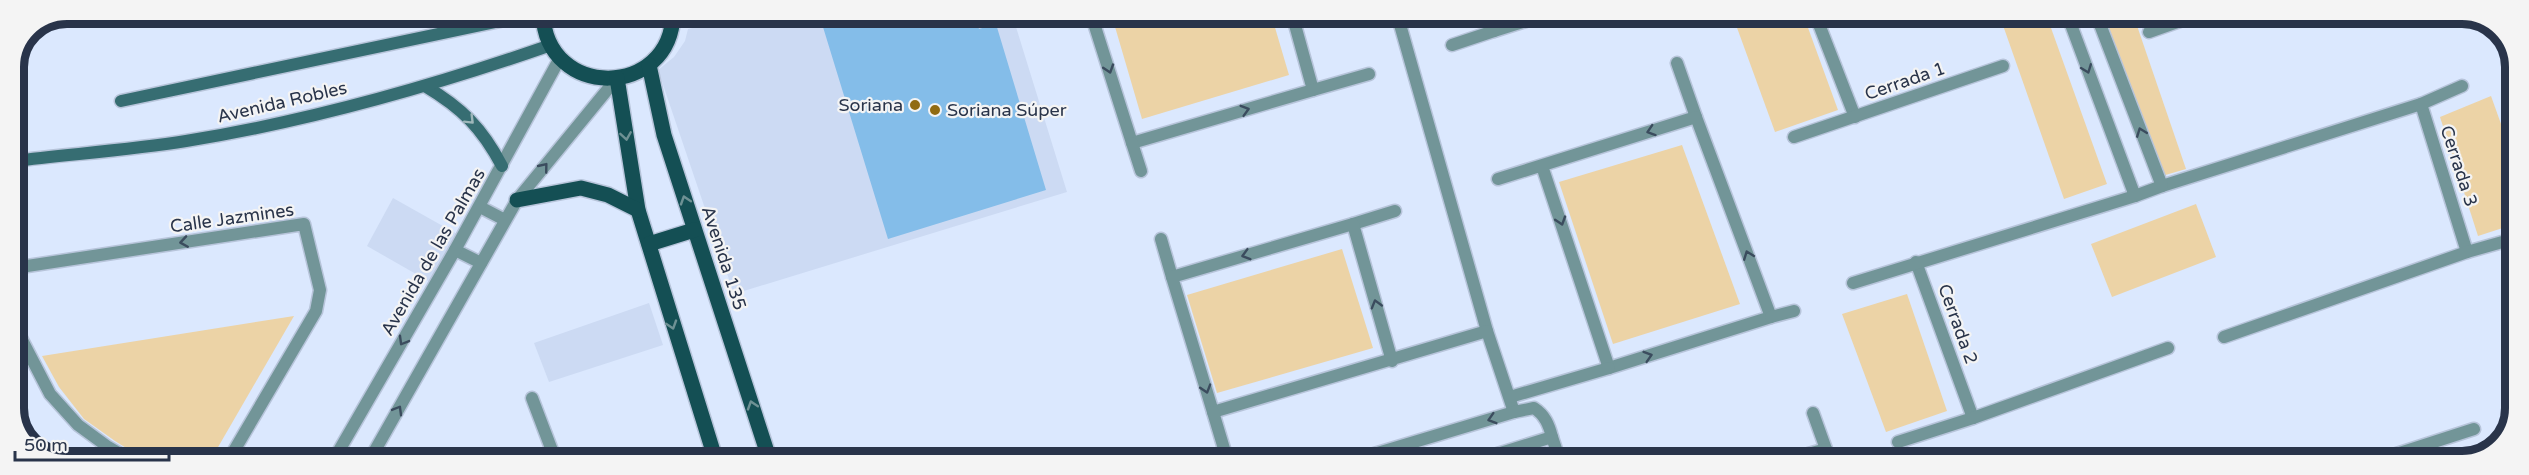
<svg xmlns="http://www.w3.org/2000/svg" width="2529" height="475" viewBox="0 0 2529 475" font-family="'Varela Round',sans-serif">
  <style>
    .built { fill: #ccdaf3 }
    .green { fill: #ecd3a6 }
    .building { fill: #84bde9 }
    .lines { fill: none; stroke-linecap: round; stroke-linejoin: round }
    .minor-casing { stroke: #b7c4da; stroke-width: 15 }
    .tertiary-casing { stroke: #b7c4da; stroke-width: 15 }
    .secondary-casing { stroke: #b7c4da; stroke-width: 15 }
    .primary-casing { stroke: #b7c4da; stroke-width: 18 }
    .minor { stroke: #729598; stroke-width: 12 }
    .tertiary { stroke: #729598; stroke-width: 12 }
    .secondary { stroke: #366d72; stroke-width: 12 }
    .primary { stroke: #144f54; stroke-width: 15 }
    .oneway { stroke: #3b4c5e }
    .oneway2 { stroke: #9eb7ba }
    .oneway3 { stroke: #6e9194 }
    .poi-dot { fill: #916b12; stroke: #f4f4f4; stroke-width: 2 }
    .labels { text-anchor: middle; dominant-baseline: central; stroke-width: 4.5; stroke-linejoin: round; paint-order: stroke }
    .street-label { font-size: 18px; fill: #29344a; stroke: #f4f4f4 }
    .poi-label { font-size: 18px; fill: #29344a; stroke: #f4f4f4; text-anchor: end }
    .rim { fill: none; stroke: #29344a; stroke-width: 8 }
  </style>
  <rect width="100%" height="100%" fill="#dbe8fe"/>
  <g class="built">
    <polygon points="752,14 1012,14 1067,192 734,294 658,70 674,57 685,41 688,29"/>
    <polygon points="393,198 457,234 430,282 367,246"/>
    <polygon points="649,303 663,345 549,382 534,343"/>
  </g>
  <g class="green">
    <polygon points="1133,14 1271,14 1289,75 1142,119 1113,20"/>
    <polygon points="1732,14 1803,14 1838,110 1775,132"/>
    <polygon points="1999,14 2046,14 2107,184 2064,199"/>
    <polygon points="2104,14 2133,14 2186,169 2162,176"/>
    <polygon points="2491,96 2515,163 2515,224 2478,236 2440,117"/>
    <polygon points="1682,145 1740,304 1613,344 1559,182"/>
    <polygon points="2196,204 2216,257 2112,297 2091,244"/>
    <polygon points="1342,249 1373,348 1217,393 1187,295"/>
    <polygon points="1907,294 1947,411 1886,432 1842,314"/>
    <polygon points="294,316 210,461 147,461 115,441 84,419 59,387 42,356"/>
  </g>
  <polygon class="building" points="819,14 974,14 979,29 996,24 1046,190 888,239"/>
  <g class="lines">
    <g class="minor-casing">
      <g id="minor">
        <polyline points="1091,14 1132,143 1313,90 1292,14"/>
        <polyline points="1397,14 1487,331"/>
        <polyline points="1489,14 1494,31 1548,14"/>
        <polyline points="1815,14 1855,117"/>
        <polyline points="2149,32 2200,14"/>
        <polyline points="1452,45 1494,31"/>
        <polyline points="1677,63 1696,117"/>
        <polyline points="1313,90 1369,74"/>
        <polyline points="2421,104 2467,252"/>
        <polyline points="1794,137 2003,66"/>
        <polyline points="1132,143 1141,171"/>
        <polyline points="1498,179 1696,117 1771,317 1609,368 1542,166"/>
        <polyline points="2162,186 2421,104 2462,86"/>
        <polyline points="1353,224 1395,211"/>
        <polyline points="1161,239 1172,277"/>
        <polyline points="1916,262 1973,418"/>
        <polyline points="14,268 304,224 320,290 316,311 228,461"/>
        <polyline points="1853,283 2135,196"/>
        <polyline points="14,295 21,338 50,394 78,425 108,447 132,461"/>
        <polyline points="1771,317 1794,311"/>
        <polyline points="2224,337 2467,252 2513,239"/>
        <polyline points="1392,361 1353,224 1172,277 1213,412 1487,331 1514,412"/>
        <polyline points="1510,397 1609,368"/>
        <polyline points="532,398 556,461"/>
        <polyline points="1213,412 1225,452"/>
        <polyline points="1813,413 1826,449"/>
        <polyline points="1552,437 1560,461"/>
        <polyline points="1898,442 1973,418 2168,348"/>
        <polyline points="1784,461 1826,449 1830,461"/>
        <polyline points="2375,461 2474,429"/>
      </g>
    </g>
    <g class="tertiary-casing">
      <g id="tertiary">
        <polyline points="2067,14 2135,196 2162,186 2096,14"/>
        <polyline points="480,207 505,220"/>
        <polyline points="455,250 481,263"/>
        <polyline points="333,461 455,250 560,58"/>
        <polyline points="369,461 517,200 617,78"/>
        <path d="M 1351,461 L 1514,412 L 1534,408 C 1545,415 1549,425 1552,437 L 1475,461"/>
      </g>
    </g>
    <g class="secondary-casing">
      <g id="secondary">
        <polyline points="673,21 695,14"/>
        <path d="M 425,86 C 462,108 482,128 502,166"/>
        <polyline points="121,101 533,14"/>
        <path d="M 14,161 C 71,154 129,150 186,141 C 310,121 433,86 551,45"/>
      </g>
    </g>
    <g class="primary-casing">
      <g id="primary">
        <path d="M 543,14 C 546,100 671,99 673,14"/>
        <polyline points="649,65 664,135 770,461"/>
        <polyline points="617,78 638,210 716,461"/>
        <polyline points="517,200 581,188 608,195 638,210"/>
        <polyline points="649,244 694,230"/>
      </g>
    </g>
    <use href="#minor" class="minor"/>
    <use href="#tertiary" class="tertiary"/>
    <use href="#secondary" class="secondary"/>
    <use href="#primary" class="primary"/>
  </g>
  <defs><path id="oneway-chevron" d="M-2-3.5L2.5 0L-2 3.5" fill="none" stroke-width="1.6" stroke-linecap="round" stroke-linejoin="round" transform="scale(1.5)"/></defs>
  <g class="oneway">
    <use href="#oneway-chevron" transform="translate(1109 69) rotate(72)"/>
    <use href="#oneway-chevron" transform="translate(2087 69) rotate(69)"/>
    <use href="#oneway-chevron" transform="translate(1245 110) rotate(-16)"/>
    <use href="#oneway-chevron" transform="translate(1651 131) rotate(162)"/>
    <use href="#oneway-chevron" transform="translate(2141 132) rotate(-111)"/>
    <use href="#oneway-chevron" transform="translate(544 167) rotate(-51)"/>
    <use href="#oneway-chevron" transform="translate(1561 221) rotate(72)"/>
    <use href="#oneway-chevron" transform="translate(184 242) rotate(171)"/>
    <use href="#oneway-chevron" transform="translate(1246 255) rotate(164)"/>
    <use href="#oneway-chevron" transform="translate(1748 255) rotate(-111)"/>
    <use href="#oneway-chevron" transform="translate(1376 304) rotate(-106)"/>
    <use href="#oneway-chevron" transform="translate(403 341) rotate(120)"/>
    <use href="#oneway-chevron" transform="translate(1648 356) rotate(-17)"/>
    <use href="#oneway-chevron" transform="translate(1206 389) rotate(73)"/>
    <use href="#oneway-chevron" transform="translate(398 410) rotate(-60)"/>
    <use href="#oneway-chevron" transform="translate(1492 419) rotate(163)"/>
  </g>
  <use class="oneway2" href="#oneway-chevron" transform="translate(470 120) rotate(45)"/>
  <g class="oneway3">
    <use href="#oneway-chevron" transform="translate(626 136) rotate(81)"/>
    <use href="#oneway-chevron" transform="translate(685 200) rotate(-108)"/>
    <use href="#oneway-chevron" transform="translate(672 325) rotate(72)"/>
    <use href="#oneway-chevron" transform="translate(752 405) rotate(-108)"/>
  </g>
  <g class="poi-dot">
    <circle cx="915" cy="105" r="6"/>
    <circle cx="935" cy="110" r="6"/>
  </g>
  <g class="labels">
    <g class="street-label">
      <text transform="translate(1905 81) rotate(-19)">Cerrada 1</text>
      <text transform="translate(282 102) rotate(-13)">Avenida Robles</text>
      <text transform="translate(2459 166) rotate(72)">Cerrada 3</text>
      <text transform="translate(232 218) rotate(-8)">Calle Jazmines</text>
      <text transform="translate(433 252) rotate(-60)">Avenida de las Palmas</text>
      <text transform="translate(724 258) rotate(72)">Avenida 135</text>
      <text transform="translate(1958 324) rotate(70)">Cerrada 2</text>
    </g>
    <g class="poi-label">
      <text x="903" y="105">Soriana</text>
      <text x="947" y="110" text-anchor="start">Soriana Súper</text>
    </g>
  </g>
  <path d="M0 0H2529V475H0ZM67 24H2462A43 43 0 0 1 2505 67V408A43 43 0 0 1 2462 451H67A43 43 0 0 1 24 408V67A43 43 0 0 1 67 24Z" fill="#f4f4f4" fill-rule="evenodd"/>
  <path class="rim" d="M67 24H2462A43 43 0 0 1 2505 67V408A43 43 0 0 1 2462 451H67A43 43 0 0 1 24 408V67A43 43 0 0 1 67 24Z"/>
  <path d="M15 451v9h154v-9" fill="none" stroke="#29344a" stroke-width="3"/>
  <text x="24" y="451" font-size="18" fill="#29344a" stroke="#f4f4f4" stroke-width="4.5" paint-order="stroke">50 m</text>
</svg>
